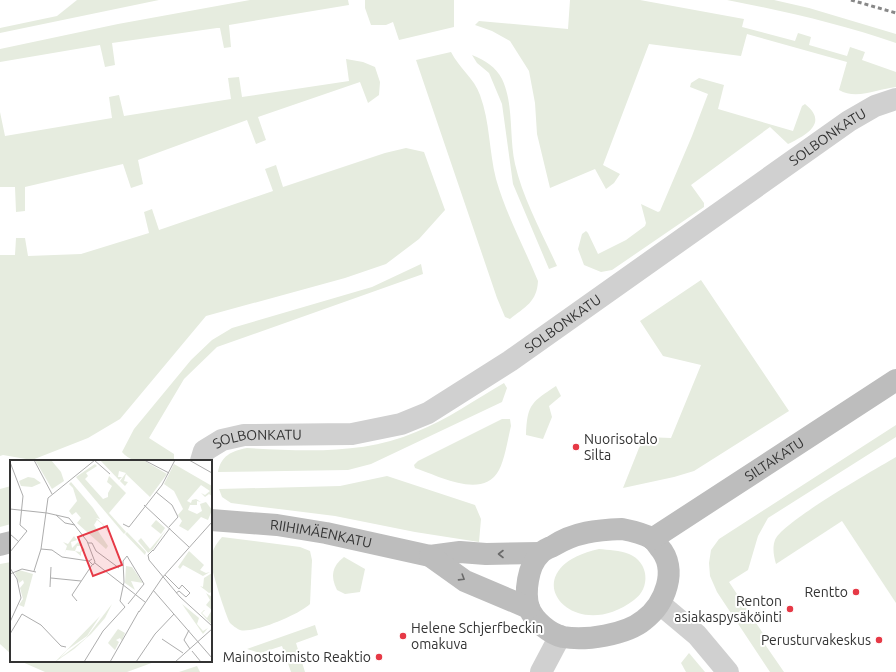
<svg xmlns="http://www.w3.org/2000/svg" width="896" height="672" viewBox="0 0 896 672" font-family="Ubuntu,sans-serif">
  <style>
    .green { fill: #e6ecdf }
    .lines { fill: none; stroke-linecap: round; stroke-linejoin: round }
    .street { stroke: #d0d0d0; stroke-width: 22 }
    .secondary { stroke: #bdbdbd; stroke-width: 22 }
    .rail { stroke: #888; stroke-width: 3; stroke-dasharray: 4 3; stroke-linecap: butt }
    .oneway { stroke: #6a6a6a }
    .poi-dot { fill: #e63946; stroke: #fff; stroke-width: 1.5 }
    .labels { text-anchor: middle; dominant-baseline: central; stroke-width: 4; stroke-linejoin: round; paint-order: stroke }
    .street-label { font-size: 14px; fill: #333; stroke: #fff }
    .poi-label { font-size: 14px; fill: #333; stroke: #fff; text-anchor: end }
    .inset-road { fill: none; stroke: #adadad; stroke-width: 1 }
    .view { fill: #e63946; fill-opacity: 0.15; stroke: #e63946; stroke-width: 2 }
    .inset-edge { fill: none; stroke: #333; stroke-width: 2 }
  </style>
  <rect width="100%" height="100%" fill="#fff"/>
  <g class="green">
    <polygon points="77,0 159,0 0,33 0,28 57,16"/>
    <polygon points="250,0 348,0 349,5 229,25 231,47 224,48 220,28 217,28 112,43 115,65 105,67 100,45 0,62 0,49 118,24"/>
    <polygon points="365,0 454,0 454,27 399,40 393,22 386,25 371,25 365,8"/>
    <path d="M 570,0 L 640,0 L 744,19 L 742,27 L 795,41 L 798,33 L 811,37 L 809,45 L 847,56 L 850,47 L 865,52 L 862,60 L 896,72 L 896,87 C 878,89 856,100 839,90 L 847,62 L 747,34 L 741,56 L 649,44 L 603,165 L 620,174 L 614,183 L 606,189 L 595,169 L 550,188 L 537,134 L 535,103 L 529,71 L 510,41 L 492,31 L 475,25 L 479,21 L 568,29 Z"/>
    <path d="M 727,0 L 774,0 L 809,8 L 896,34 L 896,43 C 841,24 784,11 727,0 Z"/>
    <path d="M 451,52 C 459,68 474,78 480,95 C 490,122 489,151 496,179 C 506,214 524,247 538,281 C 537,302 525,307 510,319 L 505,317 L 497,298 L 416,60 Z"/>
    <path d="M 472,55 C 485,60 496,67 502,79 C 514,104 509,137 515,164 C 523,199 542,233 557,266 L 549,269 L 513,184 L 502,104 L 489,73 L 477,63 Z"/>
    <polygon points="346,59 363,62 375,67 380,82 379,95 368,103 360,82 258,117 266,140 256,144 247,120 138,160 143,184 131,188 123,164 25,187 25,211 16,212 15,187 0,187 0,112 5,136 112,118 109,97 119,95 124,116 231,99 228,78 239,77 242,97 349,81"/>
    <path d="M 699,78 L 724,85 L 718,109 L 793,131 L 802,106 L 805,104 C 829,123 806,135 788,144 L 770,127 L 691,185 L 704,203 L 704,207 L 612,270 L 601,272 L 584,265 L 578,249 L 582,234 L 586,231 L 588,233 L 598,254 L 626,240 L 645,226 L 646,223 L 641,204 L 658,212 L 660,211 L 692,136 L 708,94 L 690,87 L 691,83 Z"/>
    <polygon points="406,148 424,152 445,210 419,239 386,264 345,278 206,316 120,419 88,438 32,460 3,455 0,456 0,255 15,255 16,238 25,238 28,256 81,254 149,233 144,212 152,209 159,230 273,191 265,169 276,165 283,187 385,153"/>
    <path d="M 421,264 L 423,274 L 217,347 L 184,379 L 149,438 L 174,454 L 174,461 C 157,461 133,466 122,452 L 134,429 L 191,360 L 212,340 L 232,328 L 372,287 Z"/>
    <polygon points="701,280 789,411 694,471 674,477 623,488 639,448 645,437 671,438 701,365 663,356 640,321"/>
    <path d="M 504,383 L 507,388 L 502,402 L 371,464 L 348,470 L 218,472 C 221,456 231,451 247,448 C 303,451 363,455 416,432 C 447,420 476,399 504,383 Z"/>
    <path d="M 556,386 L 561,396 L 549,406 L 552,417 L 543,439 L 526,435 C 527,404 532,402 556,386 Z"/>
    <path d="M 502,419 L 510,419 L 511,426 C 508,438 505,459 499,470 C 483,500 439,476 415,468 L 414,465 L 418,461 Z"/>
    <polygon points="896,425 896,437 768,518 758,536 748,570 729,582 768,641 764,643 784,672 770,672 717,592 710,576 709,563 711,550 719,539"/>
    <path d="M 896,457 L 896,603 L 842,521 L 776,564 C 774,557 772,548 775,540 C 782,522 874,470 896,457 Z"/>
    <polygon points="387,476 475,505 481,519 479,542 415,532 335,516 231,503 222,497 219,489 340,486"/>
    <polygon points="11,486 11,524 0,527 0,489"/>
    <path d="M 222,537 L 300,547 L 310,551 L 312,560 L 310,604 C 300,614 253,634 240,630 C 237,629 232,625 230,623 C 226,617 211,569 211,562 C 211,552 215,545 222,537 Z"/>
    <path d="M 599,549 C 608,550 620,550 629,554 C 649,562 651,588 634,600 C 571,648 509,569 599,549 Z"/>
    <path d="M 344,557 L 365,569 L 360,592 L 345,594 L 337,590 C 330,576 332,566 344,557 Z"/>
    <polygon points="11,562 11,654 0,644 0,564"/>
    <polygon points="315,625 318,635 296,643 305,672 291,672 282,646 260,653 247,649"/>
    <polygon points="689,653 705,672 686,672 681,663"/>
    <polygon points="20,661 157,661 127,672 45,672"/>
    <polygon points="197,666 200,672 179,672"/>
  </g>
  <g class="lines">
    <g class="street">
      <path id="s1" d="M 201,461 L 204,451 L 222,440 L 244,435 L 352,434 L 401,424 L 428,413 L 510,361 L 849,121 L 875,106 L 896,99"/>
      <polyline points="660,604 697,635 728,672"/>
      <polyline points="541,672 560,636"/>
    </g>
    <g class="secondary">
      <path id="s2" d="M 211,520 L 277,525 L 326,533 L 430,556 L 460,552 L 486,554 L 540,553"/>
      <path d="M 622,529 C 632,531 642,533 651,538 C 654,540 657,544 659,547 C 679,569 665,604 644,620 C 626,635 585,641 563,637 C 550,634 534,621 529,608 C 524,593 528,565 540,554 C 543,550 549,548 553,546 C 575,532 597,530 622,529 Z"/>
      <path id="s3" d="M 652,539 L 896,380"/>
      <polyline points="0,545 11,542"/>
      <polyline points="430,556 465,581 529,608"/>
    </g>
    <polyline class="rail" points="851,0 896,13"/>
  </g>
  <defs><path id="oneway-chevron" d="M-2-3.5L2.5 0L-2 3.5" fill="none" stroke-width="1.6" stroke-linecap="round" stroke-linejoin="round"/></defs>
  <g class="oneway">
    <use href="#oneway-chevron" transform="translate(501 554) rotate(180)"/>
    <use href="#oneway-chevron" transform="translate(462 578) rotate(32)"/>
  </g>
  <g class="poi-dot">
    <circle cx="576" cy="447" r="4"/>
    <circle cx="856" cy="592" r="4"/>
    <circle cx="790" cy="609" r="4"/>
    <circle cx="403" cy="636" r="4"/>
    <circle cx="879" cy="640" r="4"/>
    <circle cx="379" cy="657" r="4"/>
  </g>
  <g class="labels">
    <g class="street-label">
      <text stroke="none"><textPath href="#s1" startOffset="727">SOLBONKATU</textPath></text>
      <text stroke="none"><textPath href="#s1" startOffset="403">SOLBONKATU</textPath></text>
      <text stroke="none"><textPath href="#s1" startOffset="67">SOLBONKATU</textPath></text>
      <text stroke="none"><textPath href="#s3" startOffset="146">SILTAKATU</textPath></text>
      <text stroke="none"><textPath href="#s2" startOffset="111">RIIHIMÄENKATU</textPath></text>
    </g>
    <g class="poi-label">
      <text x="584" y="439" text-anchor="start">Nuorisotalo<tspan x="584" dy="16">Silta</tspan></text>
      <text x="848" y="592">Rentto</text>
      <text x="782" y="601">Renton<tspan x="782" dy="16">asiakaspysäköinti</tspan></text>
      <text x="411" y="628" text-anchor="start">Helene Schjerfbeckin<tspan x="411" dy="16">omakuva</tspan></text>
      <text x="871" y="640">Perusturvakeskus</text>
      <text x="371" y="657">Mainostoimisto Reaktio</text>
    </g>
  </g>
  <g transform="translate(10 460)">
    <rect width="202" height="202" fill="#fff"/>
    <path d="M 25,0 L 41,0 L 51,12 L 54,21 L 42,29 ZM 90,0 L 133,0 L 157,14 L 140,37 L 116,14 L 114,21 L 118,22 L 115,26 L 110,21 L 116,13 L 109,11 L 108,17 L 112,17 L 109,20 ZM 85,4 L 87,6 L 76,13 L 78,16 L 75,19 L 93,39 L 98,37 L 98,33 L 102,26 L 97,22 L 99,16 L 118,33 L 100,17 L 116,33 L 99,53 L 116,72 L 114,74 L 66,17 ZM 164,4 L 202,26 L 202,36 L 199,34 L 195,37 L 191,33 L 195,35 L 200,31 L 191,25 L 177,41 L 181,43 L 182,40 L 186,39 L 191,42 L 187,41 L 187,45 L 180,45 L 178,50 L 187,54 L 192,51 L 190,44 L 196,42 L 202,50 L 198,60 L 191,57 L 178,71 L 169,66 L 172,61 L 168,55 L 173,49 L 164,31 L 154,24 ZM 18,17 L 24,18 L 31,23 L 22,27 L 11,26 L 9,21 ZM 61,22 L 83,48 L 90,59 L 86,58 L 93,64 L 103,80 L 92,64 L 87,60 L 84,65 L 98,86 L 96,89 L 67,63 L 71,58 L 66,52 L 62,55 L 59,51 L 67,41 L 63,28 L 59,24 ZM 146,60 L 155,68 L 151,74 L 141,66 ZM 156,70 L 143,89 L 138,93 L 128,81 L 131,78 L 140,89 ZM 117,72 L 136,92 L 135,95 L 115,74 ZM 64,76 L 67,80 L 61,82 L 62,88 L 68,82 L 72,86 L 67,86 L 65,91 L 70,92 L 73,87 L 75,90 L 71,92 L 71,96 L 65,91 L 56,90 L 54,95 L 57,86 L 53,82 L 58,84 ZM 179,91 L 194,105 L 190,110 L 196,113 L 200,112 L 193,116 L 173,105 L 170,109 L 168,107 ZM 116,106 L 122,107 L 133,123 L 121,121 L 125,130 L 115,123 ZM 9,110 L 23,114 L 14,147 L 9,145 L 13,139 L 10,128 L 14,123 L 13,120 L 9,123 L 5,113 ZM 202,113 L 202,132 L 199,133 L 190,126 L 193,127 L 194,118 ZM 196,133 L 202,137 L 202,165 L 191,153 L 194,150 L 195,150 L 192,153 L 197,158 L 202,150 L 196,145 L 200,140 ZM 102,144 L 95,158 L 81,174 L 64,189 L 45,202 L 90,156 L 77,176 L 57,190 L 50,198 L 76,178 ZM 172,144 L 189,158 L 187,164 L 193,171 L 198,168 L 193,174 ZM 108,169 L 115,173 L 112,181 L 110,178 L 106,180 L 109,182 L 105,190 L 98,183 Z" fill="#e6ecdf"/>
    <path class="inset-road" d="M 24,0 L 42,34M 84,0 L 100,14M 134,0 L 159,13M 179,0 L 202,13M 0,2 L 13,36 L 10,65 L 17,71 L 0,92M 146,32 L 162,45 L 168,57 L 159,67M 134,45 L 179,87M 0,49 L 37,53M 37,53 L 59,58 L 77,81 L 85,102 L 83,105 L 79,101 L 82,99M 46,55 L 55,63 L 65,65M 113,64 L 119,67 L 152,25 L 165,0M 0,74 L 9,82M 78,83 L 82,83 L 86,91 L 109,108M 31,89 L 42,90 L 52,97 L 79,101M 143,90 L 138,95 L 139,100 L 170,137 L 202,166M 143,91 L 160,68M 85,103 L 135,142M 0,108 L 7,119 L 11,138 L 0,162M 24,111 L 31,89 L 38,38 L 85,0M 0,114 L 12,109 L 26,112M 155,115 L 169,129 L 172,125 L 180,133 L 176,137 L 169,131 L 166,133M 41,118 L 71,121M 40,127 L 41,107M 143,130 L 202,198M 67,141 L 62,135 L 82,105M 115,147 L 110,141 L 114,122 L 113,101 L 117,96 L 134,124 L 118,144M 129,152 L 152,118 L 202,62M 12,154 L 31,165 L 51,186 L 56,187M 179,170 L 174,180 L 180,189M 0,174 L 12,154M 152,179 L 173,193M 182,191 L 191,202M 74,202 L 93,171 L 115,147M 100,202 L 129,151M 126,202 L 145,174 L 164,154M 165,202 L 202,169"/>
    <path class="view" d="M 97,66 L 112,105 L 83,116 L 68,77 Z"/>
    <rect width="202" height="202" class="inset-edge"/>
  </g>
</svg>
